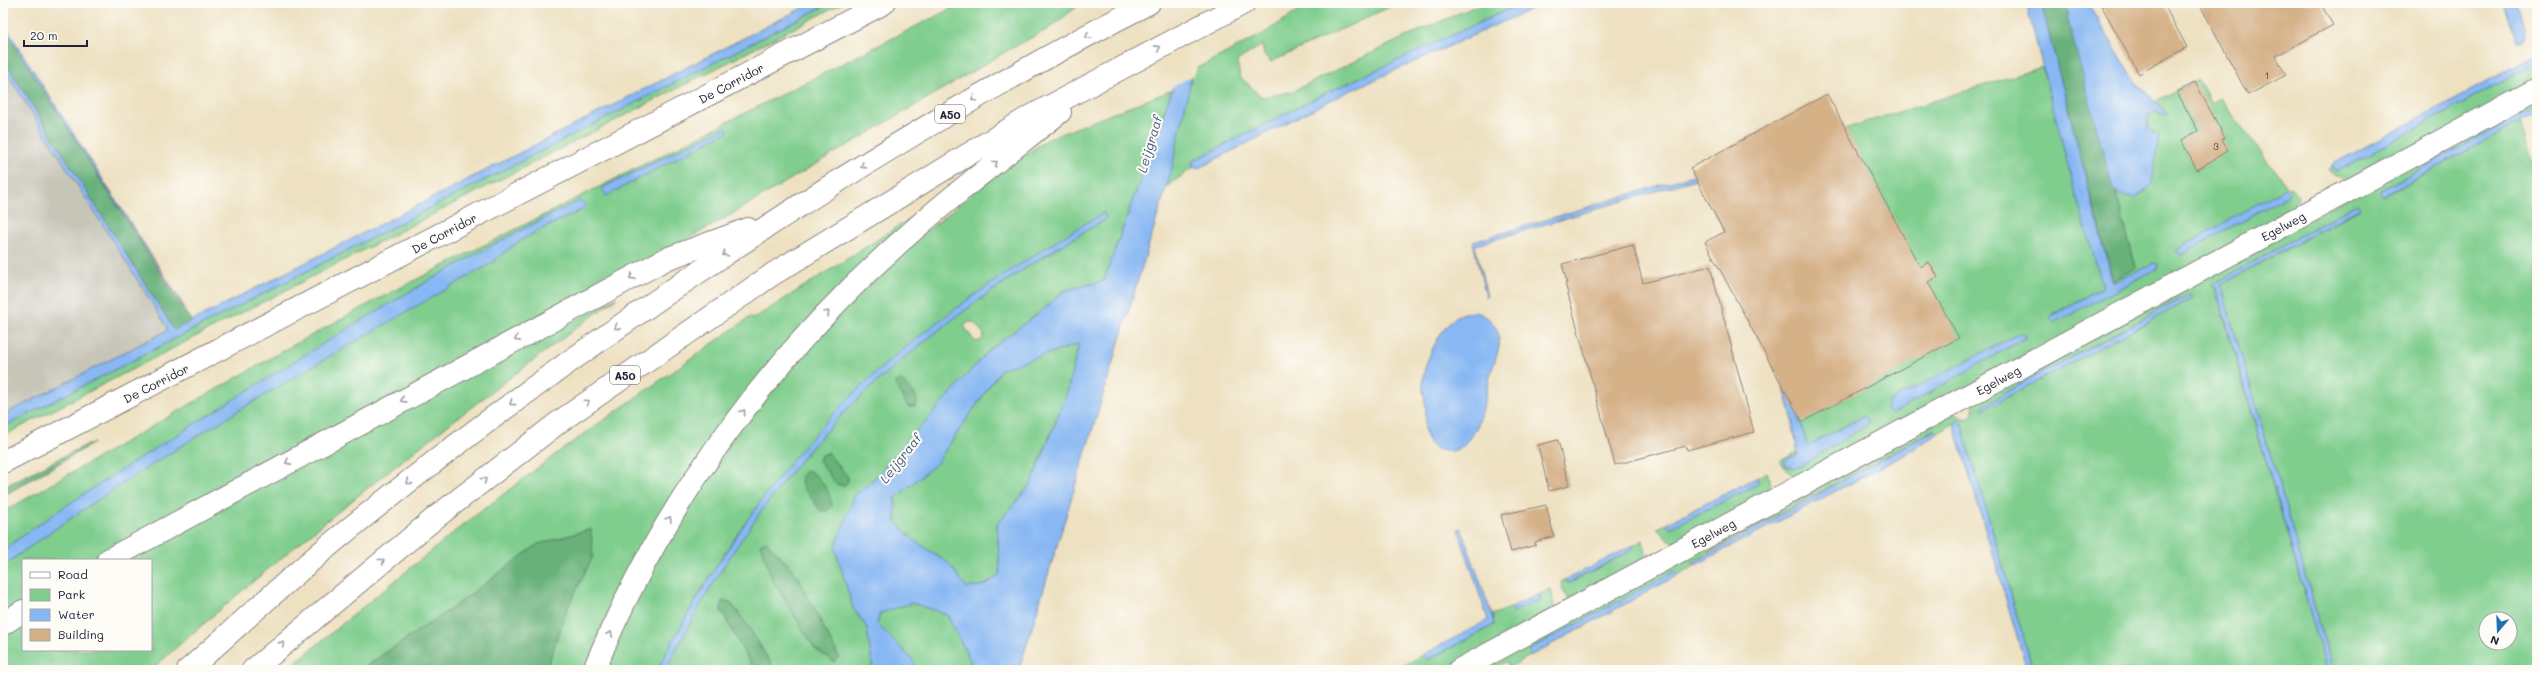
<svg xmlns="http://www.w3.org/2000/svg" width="2540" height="673" viewBox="0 0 2540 673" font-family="Mali,sans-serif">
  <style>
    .industrial { fill: #c7c5b8 }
    .green { fill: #80ce8e; stroke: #517864; fill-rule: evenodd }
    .forest { fill: #68b179; stroke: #456a5a }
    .water { fill: #88b8f3; stroke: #556d97; fill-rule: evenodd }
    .pier { fill: #eee1c1 }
    .building { fill: #d5b188 }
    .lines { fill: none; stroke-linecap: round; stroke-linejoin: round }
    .minor-casing { stroke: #88827e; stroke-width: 24 }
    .highway-casing { stroke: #88827e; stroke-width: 24 }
    .minor { stroke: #fff; stroke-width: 22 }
    .highway { stroke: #fff; stroke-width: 22 }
    .oneway { stroke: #9c9ca7 }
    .labels { text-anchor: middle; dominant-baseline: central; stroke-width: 4; stroke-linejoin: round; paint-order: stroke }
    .number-label { font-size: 10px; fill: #4f464e }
    .shield { fill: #fdfcf7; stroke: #646373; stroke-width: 1 }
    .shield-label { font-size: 11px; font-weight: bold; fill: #22223b }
    .street-label { font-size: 12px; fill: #22223b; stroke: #fdfcf7 }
    .water-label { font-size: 13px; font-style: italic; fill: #46567b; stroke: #fdfcf7 }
  </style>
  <rect width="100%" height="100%" fill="#fdfcf7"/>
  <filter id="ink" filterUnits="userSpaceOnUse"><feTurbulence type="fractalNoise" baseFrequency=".025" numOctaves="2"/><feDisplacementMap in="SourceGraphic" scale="8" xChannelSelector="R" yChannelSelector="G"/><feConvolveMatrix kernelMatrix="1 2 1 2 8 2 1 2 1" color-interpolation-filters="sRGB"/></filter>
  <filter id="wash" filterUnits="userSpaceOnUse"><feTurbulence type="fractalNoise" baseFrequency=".012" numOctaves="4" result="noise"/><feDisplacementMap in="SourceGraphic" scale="16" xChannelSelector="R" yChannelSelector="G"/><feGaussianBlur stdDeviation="0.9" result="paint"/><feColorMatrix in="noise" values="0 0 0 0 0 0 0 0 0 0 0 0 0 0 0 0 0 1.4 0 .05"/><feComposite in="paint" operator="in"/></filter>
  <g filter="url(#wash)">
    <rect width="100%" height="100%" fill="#eee1c1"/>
    <polygon class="industrial" points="3,65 174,335 3,423"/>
    <g class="green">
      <polygon points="830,3 843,3 3,436 3,427"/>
      <path d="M 962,3 L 1082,3 L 1048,29 L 1012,48 L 720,221 L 94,560 L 23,560 L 23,602 L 3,615 L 3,566 C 158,453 325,357 492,263 C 517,238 550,225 582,210 L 585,206 L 581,200 C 468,254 366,319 260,384 C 173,438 85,490 3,550 L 3,512 L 290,347 L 378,299 ZM 726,127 L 728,131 L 644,173 L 602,188 Z"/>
      <polygon points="1310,3 1398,3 1271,62 1264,55 1262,45 1237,61 1240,77 1262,97 1291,92 1407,36 1483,3 1522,3 1322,95 1193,161 1193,168 1166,187 1193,70 1263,34"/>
      <polygon points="2537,63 2537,83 2352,183 2334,175 2329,168 2333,164 2332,167 2338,171"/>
      <path d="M 2042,67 L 2103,287 L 2052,315 L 2154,263 L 2115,283 L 2113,281 L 2136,268 L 2115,190 L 2120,195 L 2155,133 L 2147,125 L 2149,115 L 2156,112 L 2167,114 L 2156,101 L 2198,79 L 2211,103 L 2220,98 L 2287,187 L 2293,188 L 2298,196 L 2294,214 L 1796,480 L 1780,461 L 1797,452 L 1798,455 L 1787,459 L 1784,463 L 1788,467 L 1799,467 L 1868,424 L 1864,416 L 1807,446 L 1729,165 ZM 2285,189 L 2289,192 L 2288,195 L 2181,255 L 2177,252 L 2177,249 ZM 2018,334 L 2027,337 L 1892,413 L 1886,409 L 1888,402 Z"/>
      <path d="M 1172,90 L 1104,281 L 1064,291 L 931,416 L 876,477 L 855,495 L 853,608 L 867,628 L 873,670 L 775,670 L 748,626 L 730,602 L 723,601 L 721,610 L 754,670 L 666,670 C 710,578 779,475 853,404 C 928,333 1014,271 1103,221 L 1106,219 L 1104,213 C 1056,247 1008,280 959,314 C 936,331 909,346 887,365 C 789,450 717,555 657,670 L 602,670 L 643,582 L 742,425 L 872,277 L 992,177 L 1048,139 ZM 969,322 L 974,322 L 984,334 L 982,340 L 975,342 L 964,326 Z"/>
      <path d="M 2537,96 L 2537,106 L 2381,190 L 2382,197 L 2521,121 L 2537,177 L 2537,670 L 2333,670 L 2221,285 L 2360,209 L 2357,204 L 2212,285 L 2215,288 L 2327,670 L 2033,670 L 1961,423 L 1955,423 L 1937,434 L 1933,430 L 1695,560 L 1693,563 L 1696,565 L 1678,575 L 1675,571 L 1530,649 L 1529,652 L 1532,655 L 1508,668 L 1508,663 L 1505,662 L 1491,670 L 1472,670 L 1952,411 L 1964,419 L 1972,416 L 1975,398 ZM 2191,294 L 2193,298 L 1983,409 L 2018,385 ZM 2486,619 L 2510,619 L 2510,643 L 2486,643 Z"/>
      <polygon points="919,213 793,338 586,670 546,670 568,607 593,556 538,544 448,611 360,670 286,670 463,525 560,451 750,317 753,319"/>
      <path d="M 617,298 C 457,416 300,537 151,670 L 3,670 L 3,631 L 23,617 L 23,650 L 151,650 L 151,560 L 122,560 Z"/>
      <polygon points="1079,343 1067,393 1031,484 997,524 1000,574 985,585 967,588 948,563 915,541 896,522 895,498 936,464 1001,369"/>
      <polygon points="1767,472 1770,479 1768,497 1679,545 1668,539 1657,529 1667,523 1670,528 1756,485 1759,482 1756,478"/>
      <polygon points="1643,540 1648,562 1571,603 1562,589 1561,582 1565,580 1570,583 1632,550 1633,548 1630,547"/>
      <polygon points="1551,589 1555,612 1448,670 1402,670 1400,668 1424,654 1428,660 1494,625 1492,615 1541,596 1538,595"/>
      <polygon points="912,603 947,615 971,662 970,670 917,670 912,659 877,624 880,613"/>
    </g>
    <g class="forest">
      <polygon points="2041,3 2064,3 2136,268 2113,281"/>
      <polygon points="3,27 183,309 192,322 174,330 3,59"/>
      <polygon points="901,380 914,393 918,402 915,407 908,407 897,388 896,382"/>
      <polygon points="94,443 3,496 3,487 88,444"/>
      <polygon points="828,453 848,477 848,482 844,486 836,484 819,461 821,455"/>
      <path d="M 806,470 C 819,473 831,493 832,506 L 828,511 L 821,511 L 802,486 L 801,476 Z"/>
      <polygon points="591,529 593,556 568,607 546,670 360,670 448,611 538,544"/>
      <polygon points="766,541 796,573 839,657 834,662 815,649 772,579 760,544"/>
      <polygon points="722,601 730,602 748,626 775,670 754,670 721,610"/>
    </g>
    <g class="water">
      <polygon points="812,3 830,3 3,427 3,415 166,331 167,327 3,67 3,59 174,330"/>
      <polygon points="1522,3 1545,3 1345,93 1197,169 1192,165 1193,161 1322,95"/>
      <polygon points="2026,3 2041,3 2112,280 2115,282 2154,263 2158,264 2157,269 2054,323 2050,319 2052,316 2103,287 2075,192"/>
      <polygon points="2068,3 2088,3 2133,79 2168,115 2156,112 2149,115 2147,125 2149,130 2159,135 2152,184 2135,199 2120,195 2113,189 2067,17"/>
      <polygon points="2503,3 2518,3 2525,33 2523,41 2516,42"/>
      <polygon points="3,23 185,308 185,309 3,27"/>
      <polygon points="2537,55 2537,63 2338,171 2332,167 2333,164"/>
      <path d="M 1193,70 L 1171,172 L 1019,670 L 970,670 L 971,662 L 947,615 L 912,603 L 880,613 L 877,624 L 912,659 L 917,670 L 873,670 L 867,628 L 853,608 L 835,548 L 855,495 L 876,477 L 989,350 L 1044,309 L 1064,291 L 1104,281 L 1172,90 L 1175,71 ZM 1079,344 L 1067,393 L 1031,484 L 997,524 L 1000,574 L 985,585 L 967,588 L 948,563 L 915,541 L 896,522 L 895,498 L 936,464 L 1001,369 Z"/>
      <polygon points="2537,106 2537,113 2381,197 2379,195 2381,190"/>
      <polygon points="726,127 728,131 606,196 602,188"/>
      <polygon points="1726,165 1726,170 1476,245 1475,246 1487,296 1486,298 1473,242"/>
      <polygon points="2285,188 2289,192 2288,195 2181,255 2177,252 2177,249"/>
      <polygon points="1738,190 1807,446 1864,416 1869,420 1868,424 1799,467 1793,468 1784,463 1787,459 1798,455 1791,414 1747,250"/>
      <path d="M 581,200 L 586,206 L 582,210 C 550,225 517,238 492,263 C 326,358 158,453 3,566 L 3,550 C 79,494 160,446 239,396 C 351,326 462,257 581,200 Z"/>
      <polygon points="2357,204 2360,208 2221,285 2333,670 2327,670 2216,288 2212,285"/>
      <path d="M 1104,213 L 1106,219 L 1103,221 C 1014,271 928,333 853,404 C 779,475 711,578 666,670 L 657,670 C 697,594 741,523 795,457 C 859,378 944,313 1028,259 C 1053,243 1078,227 1104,213 Z"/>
      <polygon points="2191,294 2193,298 1990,406 1983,410 1982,407 2018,385"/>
      <path d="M 1474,312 C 1490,314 1502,331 1499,347 C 1497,357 1492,367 1490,376 C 1485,399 1478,456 1444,451 C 1436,449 1430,446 1427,439 C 1423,430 1426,419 1426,409 C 1425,399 1422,389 1423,379 C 1424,361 1444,320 1462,314 C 1465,312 1470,313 1474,312 Z"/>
      <polygon points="2018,334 2025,335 2027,337 1892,414 1886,411 1888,402"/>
      <polygon points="1958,420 1961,423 2033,670 2027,670 1955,427 1955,423"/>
      <polygon points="1935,430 1937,434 1904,455 1696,565 1693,563"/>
      <polygon points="1756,478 1759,482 1756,485 1670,528 1668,527 1667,523"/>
      <polygon points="1461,528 1492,615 1494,625 1427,660 1424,654 1488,620 1458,529"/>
      <polygon points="1630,547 1634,548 1632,550 1569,583 1565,580"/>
      <polygon points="1675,571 1678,575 1532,655 1529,652 1530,649"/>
      <polygon points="1538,595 1541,599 1513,612 1512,609 1515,605"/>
    </g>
    <polygon class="pier" points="1175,3 1200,3 1202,11 1202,53 1194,75 1170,88 1176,43"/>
    <g id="blocks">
      <g class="building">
        <polygon points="2100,3 2163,3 2187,47 2139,74"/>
        <polygon points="2199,3 2320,3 2333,25 2276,56 2286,75 2248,95"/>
        <polygon points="2195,82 2225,138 2222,139 2228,150 2197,170 2181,140 2198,131 2177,92"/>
        <polygon points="1827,94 1920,267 1929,262 1938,277 1928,282 1959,338 1802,422 1705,242 1724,232 1690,168"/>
        <polygon points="1633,245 1643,283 1710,266 1754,432 1687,450 1686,446 1615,465 1565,283 1567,283 1562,264"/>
        <polygon points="1558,440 1569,486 1549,491 1538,445"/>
        <polygon points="1546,505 1554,536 1535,542 1536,545 1511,552 1501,515"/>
      </g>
    </g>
  </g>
  <g filter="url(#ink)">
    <use href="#blocks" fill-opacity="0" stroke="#88827e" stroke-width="1"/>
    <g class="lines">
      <g class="minor-casing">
        <g id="minor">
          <polyline points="3,462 884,3"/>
          <polyline points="1459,670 2537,89"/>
        </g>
      </g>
      <g class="highway-casing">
        <g id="highway">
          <polyline points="108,560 666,259 748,229"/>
          <polyline points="3,624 23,611"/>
          <path d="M 188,670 C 238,626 287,580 338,538 C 460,438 588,346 718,259 C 857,166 1001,79 1149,3"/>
          <polyline points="253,670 435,518 559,422 773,274 1026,119 1244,3"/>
          <path d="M 594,670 C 664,499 776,349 916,228 C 962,187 1012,150 1060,112"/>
        </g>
      </g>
      <use href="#minor" class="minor"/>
      <use href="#highway" class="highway"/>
    </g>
    <defs><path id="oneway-chevron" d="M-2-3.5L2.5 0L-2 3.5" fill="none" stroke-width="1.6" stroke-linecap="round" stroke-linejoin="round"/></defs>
    <g class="oneway">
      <use href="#oneway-chevron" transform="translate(1088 36) rotate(151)"/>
      <use href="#oneway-chevron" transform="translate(1158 48) rotate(-28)"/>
      <use href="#oneway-chevron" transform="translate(974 99) rotate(150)"/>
      <use href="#oneway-chevron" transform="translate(995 163) rotate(-39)"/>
      <use href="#oneway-chevron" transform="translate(863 166) rotate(148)"/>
      <use href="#oneway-chevron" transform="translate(725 254) rotate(146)"/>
      <use href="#oneway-chevron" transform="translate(632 277) rotate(152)"/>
      <use href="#oneway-chevron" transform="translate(827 313) rotate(-46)"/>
      <use href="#oneway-chevron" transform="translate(617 327) rotate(145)"/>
      <use href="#oneway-chevron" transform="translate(517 339) rotate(152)"/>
      <use href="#oneway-chevron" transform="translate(403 400) rotate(152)"/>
      <use href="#oneway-chevron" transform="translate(587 402) rotate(-35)"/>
      <use href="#oneway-chevron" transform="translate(512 403) rotate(144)"/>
      <use href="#oneway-chevron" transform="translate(743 412) rotate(-53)"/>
      <use href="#oneway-chevron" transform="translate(288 462) rotate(152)"/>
      <use href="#oneway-chevron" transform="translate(484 480) rotate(-38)"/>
      <use href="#oneway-chevron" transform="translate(409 482) rotate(142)"/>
      <use href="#oneway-chevron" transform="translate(669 519) rotate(-60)"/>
      <use href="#oneway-chevron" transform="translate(382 561) rotate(-39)"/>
      <use href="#oneway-chevron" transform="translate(610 634) rotate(-65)"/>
      <use href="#oneway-chevron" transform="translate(282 644) rotate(-41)"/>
    </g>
  </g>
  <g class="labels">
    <g class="number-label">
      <text x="2267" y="75">1</text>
      <text x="2216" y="146">3</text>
    </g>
    <g class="shield">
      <rect x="935" y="105" width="30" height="18" rx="3"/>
      <rect x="610" y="366" width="30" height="18" rx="3"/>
    </g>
    <g class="shield-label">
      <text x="950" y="114">A50</text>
      <text x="625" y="375">A50</text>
    </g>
    <g class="street-label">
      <text transform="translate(731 83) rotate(-28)">De Corridor</text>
      <text transform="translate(2283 226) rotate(-28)">Egelweg</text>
      <text transform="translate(444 233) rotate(-28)">De Corridor</text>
      <text transform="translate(1998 380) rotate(-28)">Egelweg</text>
      <text transform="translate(156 383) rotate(-27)">De Corridor</text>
      <text transform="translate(1713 533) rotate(-28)">Egelweg</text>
    </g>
    <g class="water-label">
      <text transform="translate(1149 144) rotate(-74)">Leijgraaf</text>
      <text transform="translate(900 458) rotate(-52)">Leijgraaf</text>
    </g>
  </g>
  <rect width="2540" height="673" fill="none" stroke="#fdfcf7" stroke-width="16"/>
  <rect x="22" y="559" width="130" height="92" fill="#fdfcf7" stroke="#a5a5ac"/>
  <rect x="30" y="572" width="20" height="6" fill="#ffffff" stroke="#a5a5ac"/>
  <text x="58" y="579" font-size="12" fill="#22223b">Road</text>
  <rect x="30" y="589" width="20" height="12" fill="#80ce8e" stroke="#a5a5ac"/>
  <text x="58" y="599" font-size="12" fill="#22223b">Park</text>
  <rect x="30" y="609" width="20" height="12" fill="#88b8f3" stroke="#a5a5ac"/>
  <text x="58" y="619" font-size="12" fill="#22223b">Water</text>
  <rect x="30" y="629" width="20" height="12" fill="#d5b188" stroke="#a5a5ac"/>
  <text x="58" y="639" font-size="12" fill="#22223b">Building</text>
  <g transform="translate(2498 631) rotate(199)"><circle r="19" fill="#fdfcf7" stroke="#a5a5ac"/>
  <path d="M0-3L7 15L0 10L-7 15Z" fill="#1f6fb2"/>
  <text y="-6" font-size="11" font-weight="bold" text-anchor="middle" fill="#22223b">N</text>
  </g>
  <path d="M24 40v6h63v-6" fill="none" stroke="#22223b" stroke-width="2"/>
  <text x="30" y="40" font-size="12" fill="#22223b" stroke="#fdfcf7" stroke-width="3" paint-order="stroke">20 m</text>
</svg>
